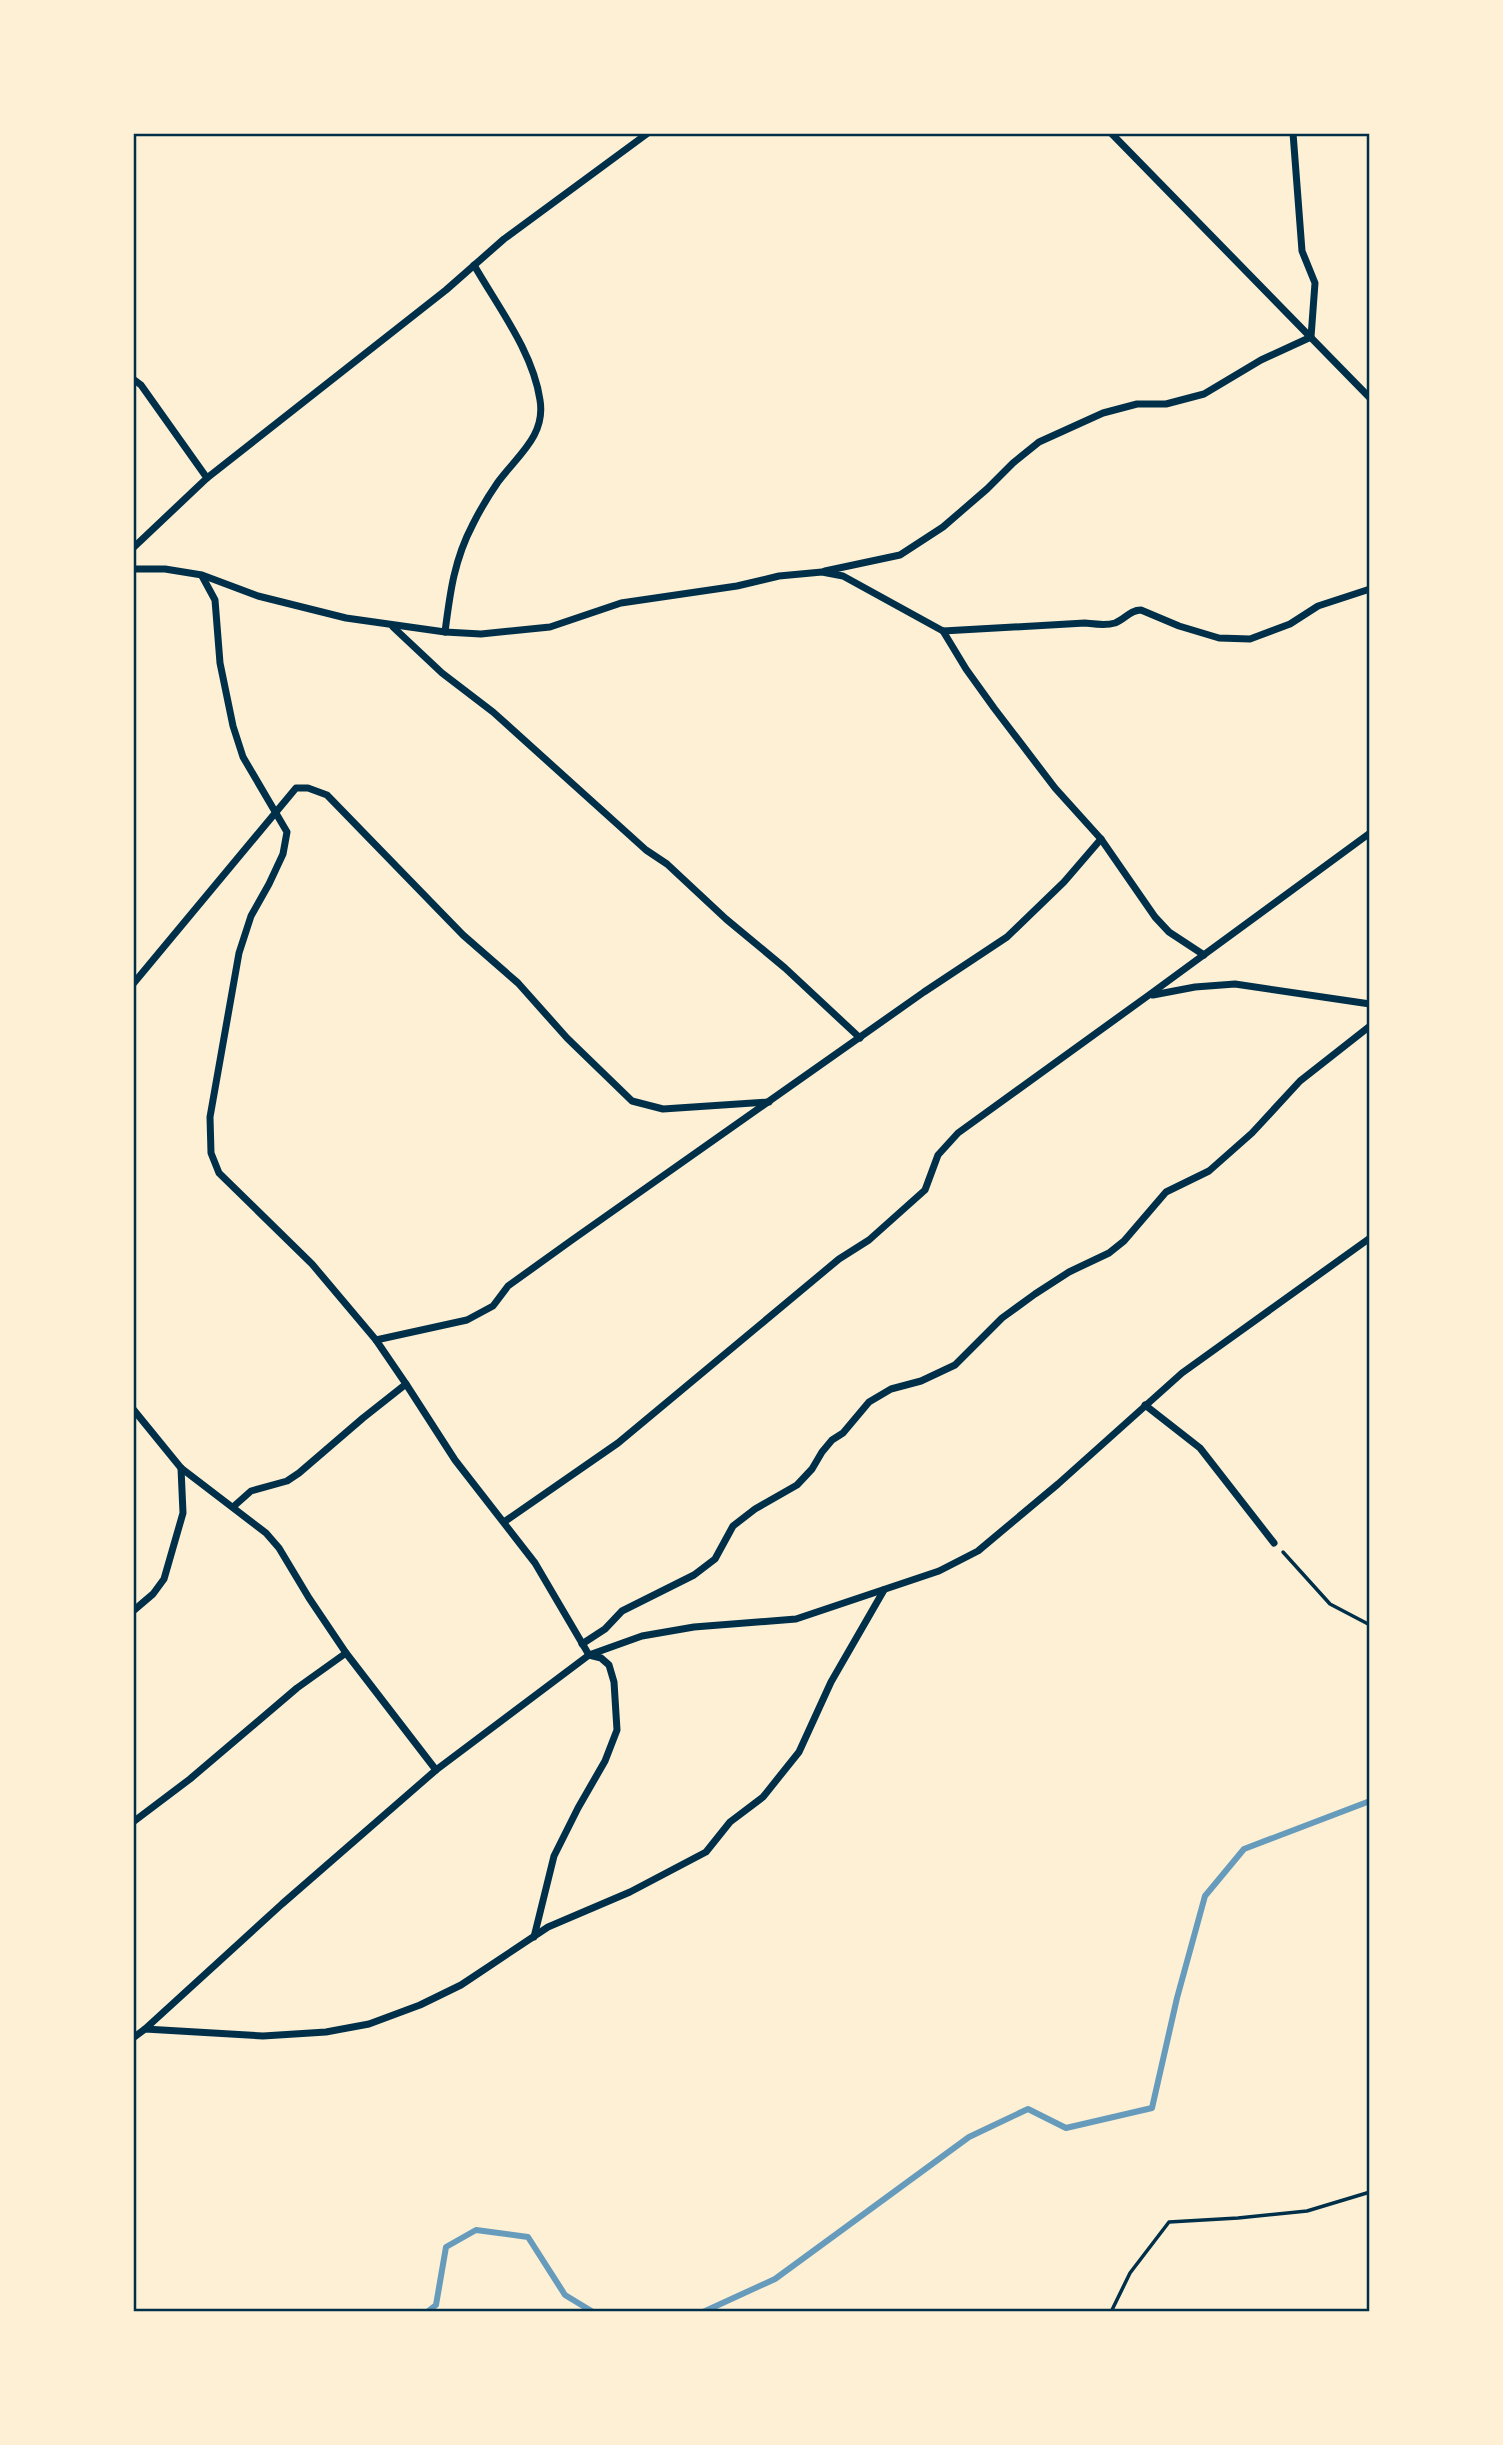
<svg xmlns="http://www.w3.org/2000/svg" width="1503" height="2445" viewBox="0 0 1503 2445" font-family="Figtree,sans-serif">
  <style>
    .lines { fill: none; stroke-linecap: round; stroke-linejoin: round }
    .stream { stroke: #669bbc; stroke-width: 6 }
    .path { stroke: #003049; stroke-width: 3.5 }
    .minor { stroke: #003049; stroke-width: 7 }
    .neatline { fill: none; stroke: #003049; stroke-width: 2.5 }
  </style>
  <rect width="100%" height="100%" fill="#fdf0d5"/>
  <g class="lines">
    <g class="stream">
      <polyline points="427,2312 436,2305 446,2247 476,2230 528,2237 565,2295 593,2312"/>
      <polyline points="703,2312 775,2279 969,2137 1028,2109 1066,2128 1152,2108 1177,1998 1205,1896 1244,1849 1370,1801"/>
    </g>
    <g class="path">
      <polyline points="1283,1552 1330,1604 1370,1625"/>
      <polyline points="1111,2312 1130,2273 1169,2222 1238,2218 1307,2211 1370,2192"/>
    </g>
    <g class="minor">
      <polyline points="1111,133 1370,398"/>
      <polyline points="133,379 141,385 207,478 133,548"/>
      <polyline points="207,478 446,290 504,239 648,133"/>
      <path d="M 133,569 L 165,569 L 202,575 L 258,596 L 346,618 L 445,632 L 481,634 L 550,627 L 621,603 L 737,586 L 779,576 L 822,572 L 843,576 L 943,631 L 1085,623 C 1095,624 1105,626 1115,623 C 1125,619 1130,610 1141,610 L 1179,626 L 1219,638 L 1250,639 L 1290,624 L 1318,606 L 1370,589"/>
      <polyline points="825,571 900,555 943,527 987,489 1013,463 1039,442 1103,413 1137,404 1166,404 1204,394 1261,360 1311,337 1315,283 1302,251 1293,133"/>
      <polyline points="202,576 215,600 220,663 233,726 243,757 287,832 283,854 269,884 251,916 239,953 210,1117 211,1153 219,1173 312,1264 376,1340 406,1384"/>
      <polyline points="393,627 442,673 493,712 646,850 667,864 726,919 785,968 860,1038"/>
      <polyline points="943,631 966,669 994,708 1055,788 1101,839 1155,917 1169,932 1204,955"/>
      <path d="M 445,632 C 450,593 454,560 473,524 C 480,510 489,495 498,482 C 517,456 546,436 540,400 C 533,352 498,307 474,265"/>
      <polyline points="133,984 296,788 308,788 327,795 463,935 518,983 567,1038 632,1101 663,1109 769,1102"/>
      <polyline points="1153,995 1195,987 1235,984 1370,1004"/>
      <polyline points="376,1340 467,1320 493,1306 508,1286 572,1240 924,992 1007,937 1064,882 1101,839"/>
      <polyline points="1145,1405 1200,1448 1274,1543"/>
      <polyline points="133,1409 181,1468 266,1533 279,1548 309,1598 346,1653"/>
      <polyline points="233,1507 251,1491 287,1481 299,1473 363,1418 406,1384 455,1460 535,1563 589,1655 601,1658 609,1665 614,1682 617,1730 605,1761 578,1808 554,1856 534,1937"/>
      <polyline points="504,1522 618,1443 839,1259 869,1240 925,1190 938,1155 958,1133 1149,995 1370,833"/>
      <polyline points="133,1611 153,1594 164,1579 183,1513 181,1468"/>
      <polyline points="582,1644 605,1629 622,1611 694,1575 715,1559 733,1526 755,1509 797,1485 812,1469 822,1452 832,1440 843,1433 869,1402 891,1389 921,1381 955,1365 1002,1318 1035,1294 1069,1272 1109,1253 1124,1241 1166,1192 1209,1171 1252,1133 1300,1081 1370,1026"/>
      <polyline points="133,1822 190,1779 297,1688 346,1653 436,1770 589,1655 642,1636 694,1627 796,1619 939,1571 978,1551 1058,1484 1182,1373 1370,1238"/>
      <polyline points="145,2029 282,1904 436,1770"/>
      <polyline points="133,2038 145,2029 263,2036 326,2032 369,2024 420,2005 461,1985 548,1927 630,1892 706,1852 730,1822 763,1797 799,1752 831,1682 884,1590"/>
    </g>
  </g>
  <rect width="1503" height="2445" fill="none" stroke="#fdf0d5" stroke-width="270"/>
  <rect x="135" y="135" width="1233" height="2175" class="neatline"/>
</svg>
